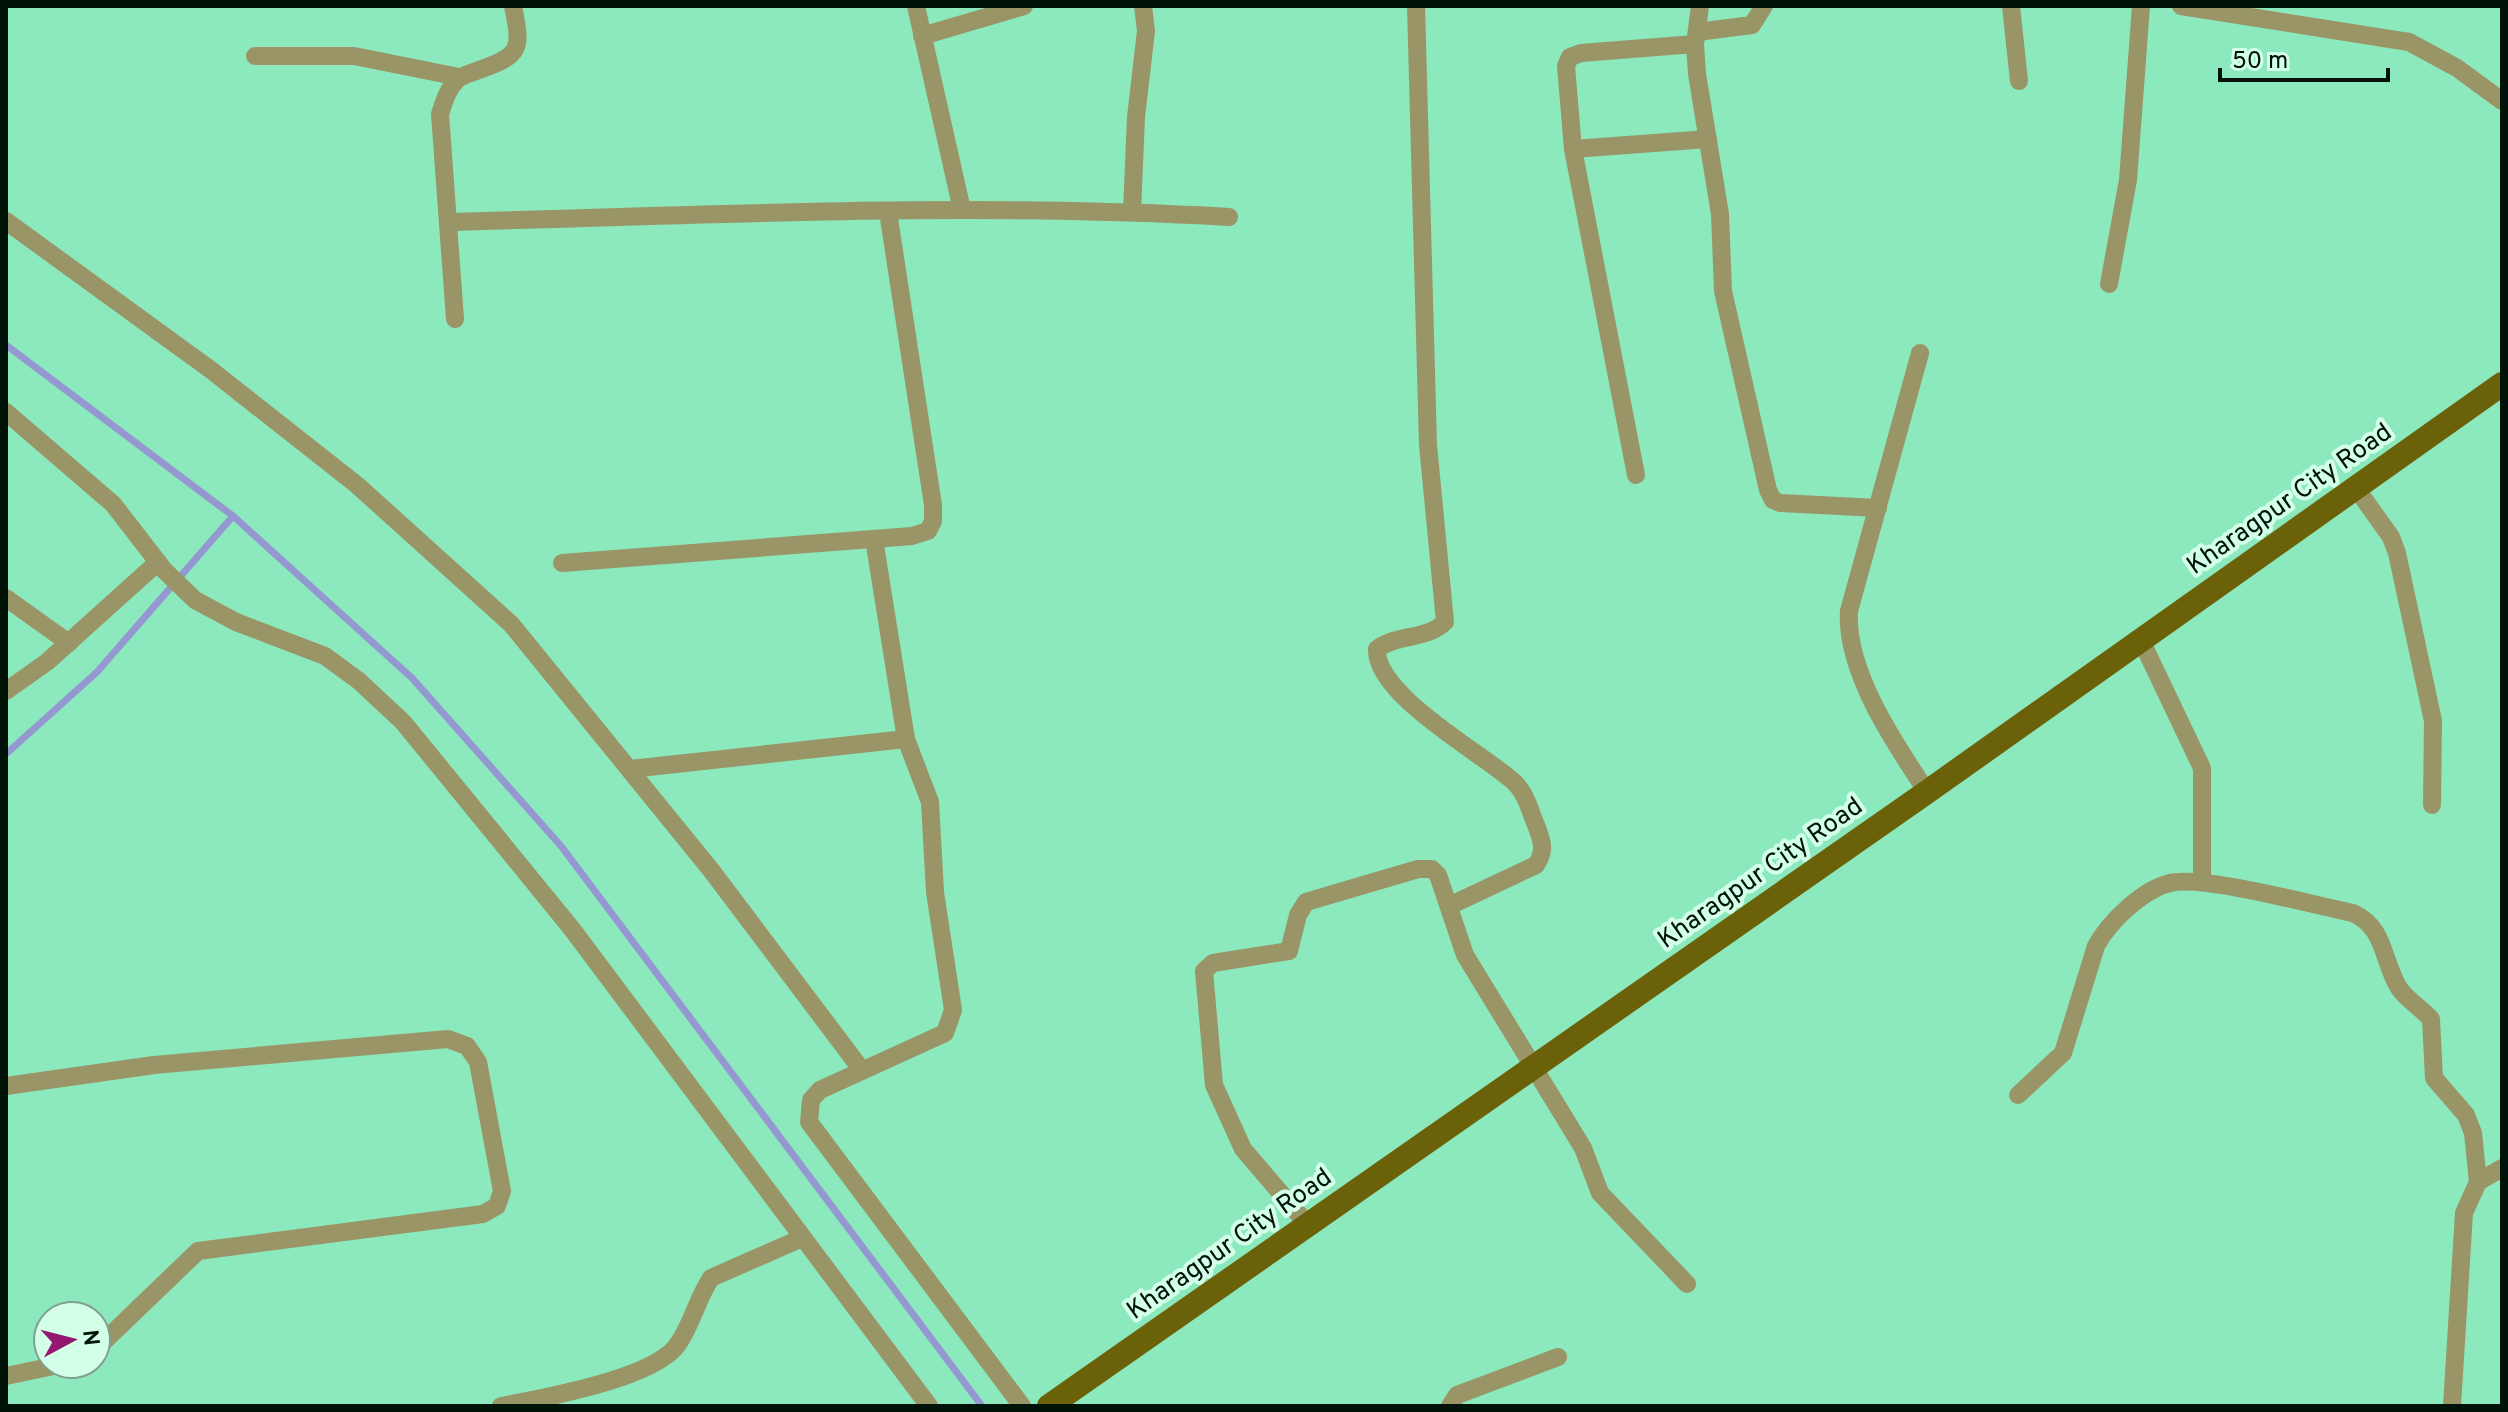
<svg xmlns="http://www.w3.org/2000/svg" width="2508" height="1412" viewBox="0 0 2508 1412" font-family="Overpass,sans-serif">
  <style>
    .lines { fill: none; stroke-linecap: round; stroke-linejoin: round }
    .stream { stroke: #9597d1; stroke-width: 7 }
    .minor { stroke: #9a9566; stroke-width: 18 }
    .primary { stroke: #6a6109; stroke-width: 24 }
    .labels { text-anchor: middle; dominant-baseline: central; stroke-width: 8; stroke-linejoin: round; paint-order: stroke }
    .street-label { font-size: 26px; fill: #001308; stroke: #d3ffe8 }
  </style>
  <rect width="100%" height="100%" fill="#8ce8bd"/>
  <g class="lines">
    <g class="stream">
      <polyline points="6,345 233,516 412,678 561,846 982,1406"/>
      <polyline points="6,754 97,672 233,516"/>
    </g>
    <g class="minor">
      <polyline points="916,6 962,210"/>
      <path d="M 1416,6 L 1428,445 L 1445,622 C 1427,640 1396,634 1377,649 C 1375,695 1482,753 1514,782 C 1526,793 1530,811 1536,825 C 1542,841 1546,850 1536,865 L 1449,906"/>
      <polyline points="1700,6 1695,44 1697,74 1720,214 1723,291 1768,490 1773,500 1780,503 1878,508"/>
      <polyline points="2011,6 2019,81"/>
      <polyline points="2181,6 2409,42 2457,68 2502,101"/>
      <polyline points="1697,32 1752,25 1764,6"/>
      <polyline points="922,36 1024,6"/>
      <polyline points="255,56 354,56 459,77"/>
      <polyline points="1573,149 1708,139"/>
      <polyline points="1132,212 1136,117 1146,31 1143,6"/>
      <polyline points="6,221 211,370 357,485 511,624 711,870 861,1069"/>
      <path d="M 448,222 C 708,215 969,202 1229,217"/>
      <polyline points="2109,284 2128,180 2141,6"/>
      <path d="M 455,319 L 440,114 C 444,102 447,90 457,80 C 462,75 472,73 479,70 C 521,55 522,50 513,6"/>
      <path d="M 1920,353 L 1849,611 C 1845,671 1895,744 1927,792"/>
      <polyline points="6,412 113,504 164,570 195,600 236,622 325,656 359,681 403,722 572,929 929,1406"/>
      <polyline points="1636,475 1573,149 1566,66 1570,57 1581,53 1695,44"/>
      <polyline points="2356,488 2391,537 2397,553 2433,721 2432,805"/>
      <polyline points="874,539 906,739 930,802 935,892 953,1010 945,1033 820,1090 811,1100 809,1122 1022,1406"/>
      <polyline points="562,563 912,536 928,531 933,521 933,505 888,212"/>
      <polyline points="6,598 69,643"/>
      <polyline points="2141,640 2202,768 2202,882"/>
      <polyline points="6,691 47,662 158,562"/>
      <polyline points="630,769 906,739"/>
      <polyline points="6,1086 154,1065 448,1039 467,1046 478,1062 502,1191 497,1206 483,1214 198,1251 96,1349"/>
      <path d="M 2018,1095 L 2063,1053 L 2096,946 C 2109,922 2142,890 2170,883 C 2204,875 2313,905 2353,913 C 2386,928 2382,961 2399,988 C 2407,1000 2421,1008 2431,1019 L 2434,1078 L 2466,1115 L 2473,1133 L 2478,1182"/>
      <polyline points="1308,1225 1243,1149 1214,1085 1204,971 1213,963 1289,951 1298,915 1306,902 1418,869 1432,869 1438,875 1465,955 1583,1148 1600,1193 1687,1284"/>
      <polyline points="6,1376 63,1364"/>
      <path d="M 501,1406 C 540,1399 656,1378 678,1344 C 692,1324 697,1299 711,1278 L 802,1238"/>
      <polyline points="1450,1406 1457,1395 1558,1357"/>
      <polyline points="2452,1406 2464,1213 2478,1182 2502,1168"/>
    </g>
    <polyline class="primary" points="1049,1406 1927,792 2502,384"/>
  </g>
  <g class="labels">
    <g class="street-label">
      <text transform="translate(2290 500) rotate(-35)">Kharagpur City Road</text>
      <text transform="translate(1761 874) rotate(-35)">Kharagpur City Road</text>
      <text transform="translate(1230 1245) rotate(-35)">Kharagpur City Road</text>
    </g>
  </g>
  <rect width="2508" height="1412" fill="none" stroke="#001308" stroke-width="16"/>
  <g transform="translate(72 1340) rotate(83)"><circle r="38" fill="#d3ffe8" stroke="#7fa18e" stroke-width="2"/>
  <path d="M0-6L14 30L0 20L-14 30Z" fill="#941771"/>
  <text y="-12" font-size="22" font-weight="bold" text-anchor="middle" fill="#001308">N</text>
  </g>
  <path d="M2220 68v12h168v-12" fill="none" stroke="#001308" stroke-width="4"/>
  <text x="2232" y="68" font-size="24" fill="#001308" stroke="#d3ffe8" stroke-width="6" paint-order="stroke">50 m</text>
</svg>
